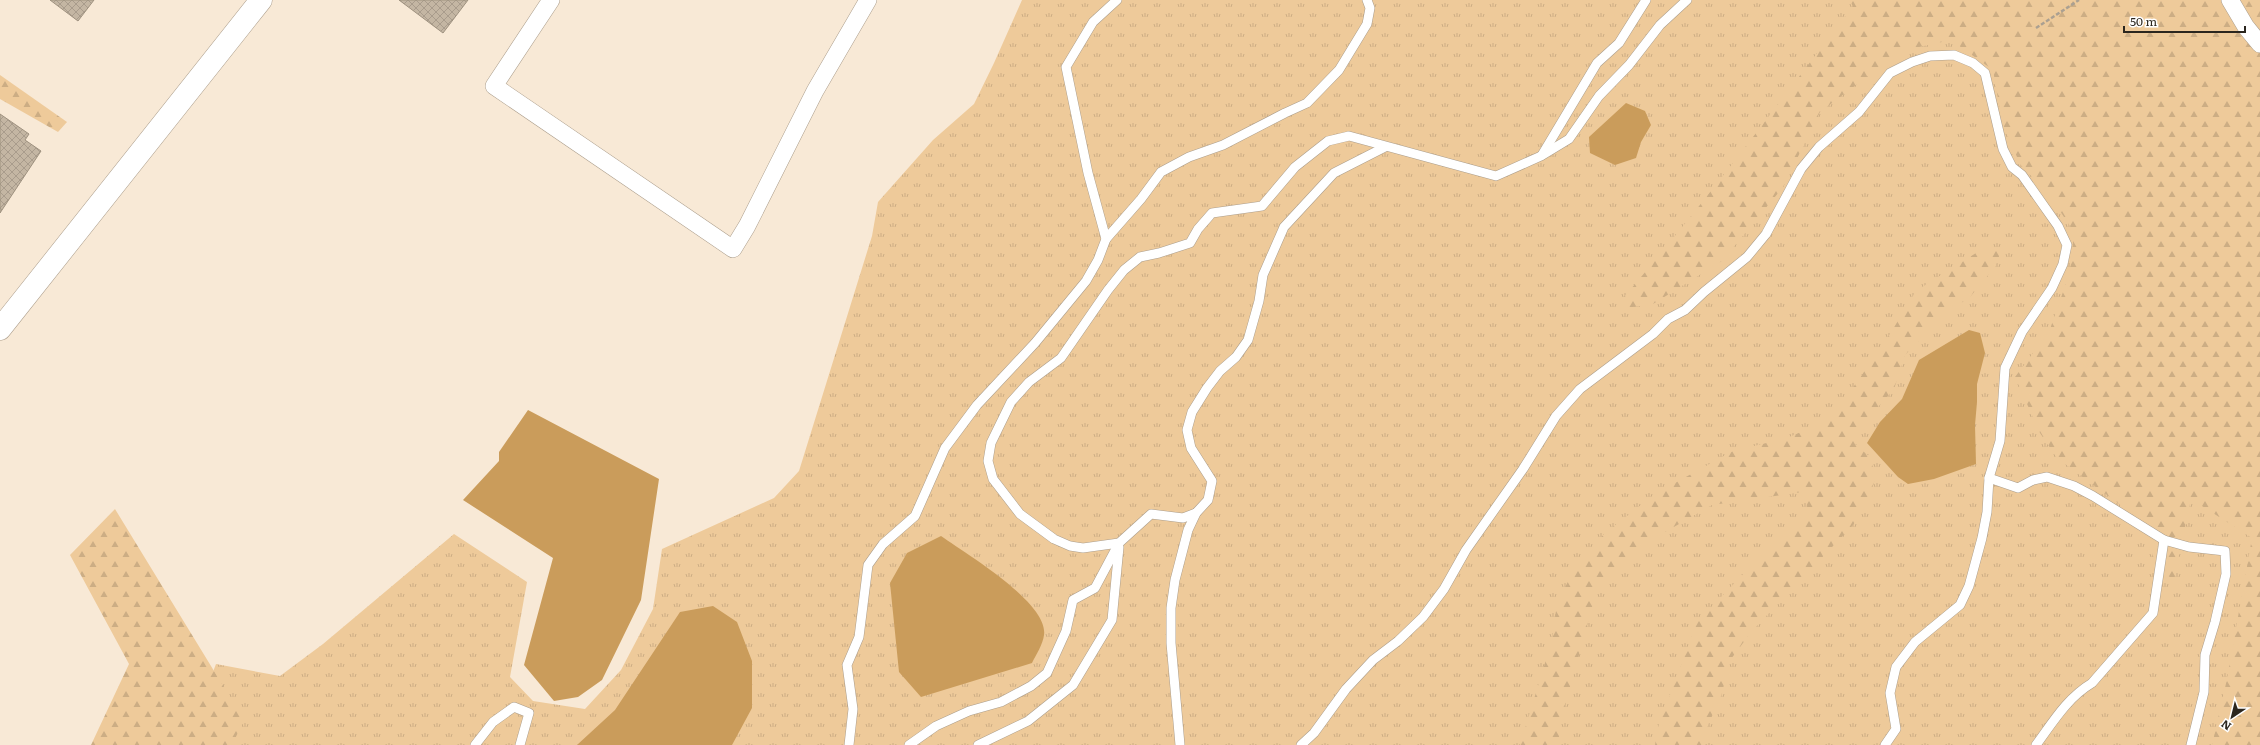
<svg xmlns="http://www.w3.org/2000/svg" width="2260" height="745" viewBox="0 0 2260 745" font-family="Literata,serif">
  <style>
    .grass { fill: url(#grass-tufts) }
    .forest { fill: url(#forest-firs) }
    .water { fill: #ca9c5b }
    .building { fill: url(#building-cross-hatch); stroke: #9e917f }
    .lines { fill: none; stroke-linecap: round; stroke-linejoin: round }
    .lane-casing { stroke: #ac9e8c; stroke-width: 10 }
    .street-casing { stroke: #ac9e8c; stroke-width: 18 }
    .secondary-casing { stroke: #ac9e8c; stroke-width: 23 }
    .path { stroke: #aba091; stroke-width: 2.5; stroke-dasharray: 4 2; stroke-linecap: butt }
    .lane { stroke: #fff; stroke-width: 9 }
    .street { stroke: #fff; stroke-width: 17 }
    .secondary { stroke: #fff; stroke-width: 22 }
  </style>
  <defs>
    <pattern id="grass-tufts" width="24" height="20" patternUnits="userSpaceOnUse"><rect width="24" height="20" fill="#eeca9a"/><path d="M3 7l-1-3M5 7V3M7 7l1-3M15 17l-1-3M17 17v-4M19 17l1-3" fill="none" stroke="#ccad84"/></pattern>
    <pattern id="forest-firs" width="22" height="20" patternUnits="userSpaceOnUse"><rect width="22" height="20" fill="#eeca9a"/><path d="M5 1l3.5 6h-7zM16 11l3.5 6h-7z" fill="#ccad84"/></pattern>
    <pattern id="building-cross-hatch" width="8" height="8" patternUnits="userSpaceOnUse"><rect width="8" height="8" fill="#c4b6a3"/><path d="M0 0l8 8M0 8l8-8" fill="none" stroke="#a99c8c"/></pattern>
  </defs>
  <rect width="100%" height="100%" fill="#f8e9d6"/>
  <polygon class="grass" points="1022,0 1969,0 2260,522 2260,745 185,745 216,664 280,676 323,644 454,534 527,582 510,677 533,701 585,709 621,670 653,609 662,549 774,498 799,471 872,236 878,202 933,140 974,104 994,63"/>
  <g class="forest">
    <path d="M 1849,0 L 2260,0 L 2260,745 L 2212,745 L 2227,679 L 2252,538 L 2191,499 L 2174,579 L 2154,569 L 2149,526 L 2057,458 L 2040,433 L 2015,377 L 2049,332 L 2070,272 L 2074,232 L 2050,196 L 2020,164 L 2002,122 L 1993,70 L 1951,40 L 1901,51 L 1820,112 L 1783,187 L 1722,261 L 1653,304 L 1613,310 C 1698,212 1774,109 1853,6 Z"/>
    <polygon points="0,75 67,122 58,132 0,99"/>
    <polygon points="2003,246 1995,267 1970,297 1945,314 1905,355 1894,389 1871,415 1855,444 1871,458 1875,479 1867,504 1853,525 1752,631 1731,659 1721,696 1704,734 1703,745 1655,745 1658,727 1697,622 1752,565 1810,515 1802,492 1712,505 1653,539 1608,579 1595,597 1562,716 1558,745 1520,745 1552,640 1557,603 1574,570 1604,534 1655,494 1733,451 1787,438 1831,419 1887,339 1916,291 1976,253"/>
    <polygon points="115,509 244,720 232,745 91,745 129,664 70,555"/>
  </g>
  <g class="water">
    <polygon points="1626,103 1645,111 1651,125 1641,142 1636,158 1615,165 1590,153 1589,137"/>
    <polygon points="1969,330 1980,333 1985,353 1977,384 1977,402 1975,425 1976,464 1934,479 1908,484 1898,477 1867,443 1880,422 1902,399 1919,360"/>
    <polygon points="528,410 659,479 641,600 602,680 578,697 554,701 524,665 553,558 463,500 499,461 499,452"/>
    <path d="M 941,536 C 965,553 1049,603 1044,635 C 1043,644 1036,655 1032,663 L 921,697 L 899,672 L 890,583 L 907,553 Z"/>
    <polygon points="713,606 737,622 752,661 752,708 732,745 577,745 615,710 680,612"/>
  </g>
  <g class="building">
    <polygon points="50,0 94,0 78,21"/>
    <polygon points="399,0 468,0 443,33"/>
    <polygon points="0,114 29,134 25,140 41,151 0,213"/>
  </g>
  <g class="lines">
    <g class="lane-casing">
      <g id="lane">
        <polyline points="1542,155 1597,63 1619,43 1646,0"/>
        <polyline points="1106,239 1141,199 1161,172 1189,157 1223,145 1285,113 1307,103 1339,70 1367,24 1370,8 1367,0"/>
        <polyline points="1989,478 2018,488 2033,480 2047,477 2074,486 2093,496 2164,540 2189,547 2225,551 2226,574 2215,622 2205,655 2204,692 2191,745"/>
        <polyline points="1196,513 1183,518 1151,514 1119,543 1083,548 1070,546 1054,539 1020,514 993,479 988,461 991,443 1011,402 1029,382 1061,358 1108,290 1124,270 1140,257 1159,253 1190,243 1198,229 1212,213 1262,206 1295,167 1328,141 1349,136 1496,176 1541,156 1569,139 1599,96 1629,65 1660,25 1687,0"/>
        <polyline points="475,745 493,722 514,707 529,713 520,745"/>
        <polyline points="849,745 853,709 847,665 859,637 868,565 883,544 915,516 945,448 977,405 1035,343 1086,281 1098,260 1106,239 1088,173 1066,67 1093,22 1117,0"/>
        <polyline points="909,745 936,726 969,711 1001,702 1031,686 1047,673 1066,631 1073,600 1095,588 1119,543"/>
        <polyline points="978,745 1028,721 1073,685 1112,620 1119,547"/>
        <polyline points="1180,745 1171,643 1171,608 1175,580 1188,530 1196,513 1208,500 1212,481 1191,448 1187,430 1192,412 1207,388 1220,371 1236,357 1248,340 1259,301 1263,275 1284,227 1334,173 1385,147"/>
        <polyline points="1301,745 1314,733 1346,689 1373,660 1398,641 1423,617 1444,589 1466,550 1523,469 1556,416 1580,389 1653,334 1668,319 1685,310 1704,292 1747,257 1766,234 1801,169 1819,147 1859,112 1890,73 1912,62 1930,56 1954,55 1973,63 1985,73 2003,149 2012,167 2022,175 2058,226 2067,245 2063,264 2052,288 2022,332 2005,368 2000,441 1989,478 1987,512 1982,538 1969,586 1960,605 1915,642 1896,667 1890,693 1896,729 1885,745"/>
        <path d="M 2036,745 C 2053,722 2067,698 2092,683 L 2153,613 L 2164,540"/>
      </g>
    </g>
    <g class="street-casing">
      <g id="street">
        <polyline points="551,0 494,86 733,249 747,226 815,91 868,0"/>
        <polyline points="2230,0 2246,27 2260,44"/>
      </g>
    </g>
    <g class="secondary-casing">
      <polyline id="secondary" points="0,329 261,0"/>
    </g>
    <polyline class="path" points="2036,28 2079,0"/>
    <use href="#lane" class="lane"/>
    <use href="#street" class="street"/>
    <use href="#secondary" class="secondary"/>
  </g>
  <g transform="translate(2232 717) rotate(215)" stroke="#ffffff" stroke-width="3" paint-order="stroke">
  <path d="M0-3L7 15L0 10L-7 15Z" fill="#2b261e"/>
  <text y="-6" font-size="11" font-weight="bold" text-anchor="middle" fill="#2b261e">N</text>
  </g>
  <path d="M2124 26v6h121v-6" fill="none" stroke="#2b261e" stroke-width="2"/>
  <text x="2130" y="26" font-size="12" fill="#2b261e" stroke="#ffffff" stroke-width="3" paint-order="stroke">50 m</text>
</svg>
